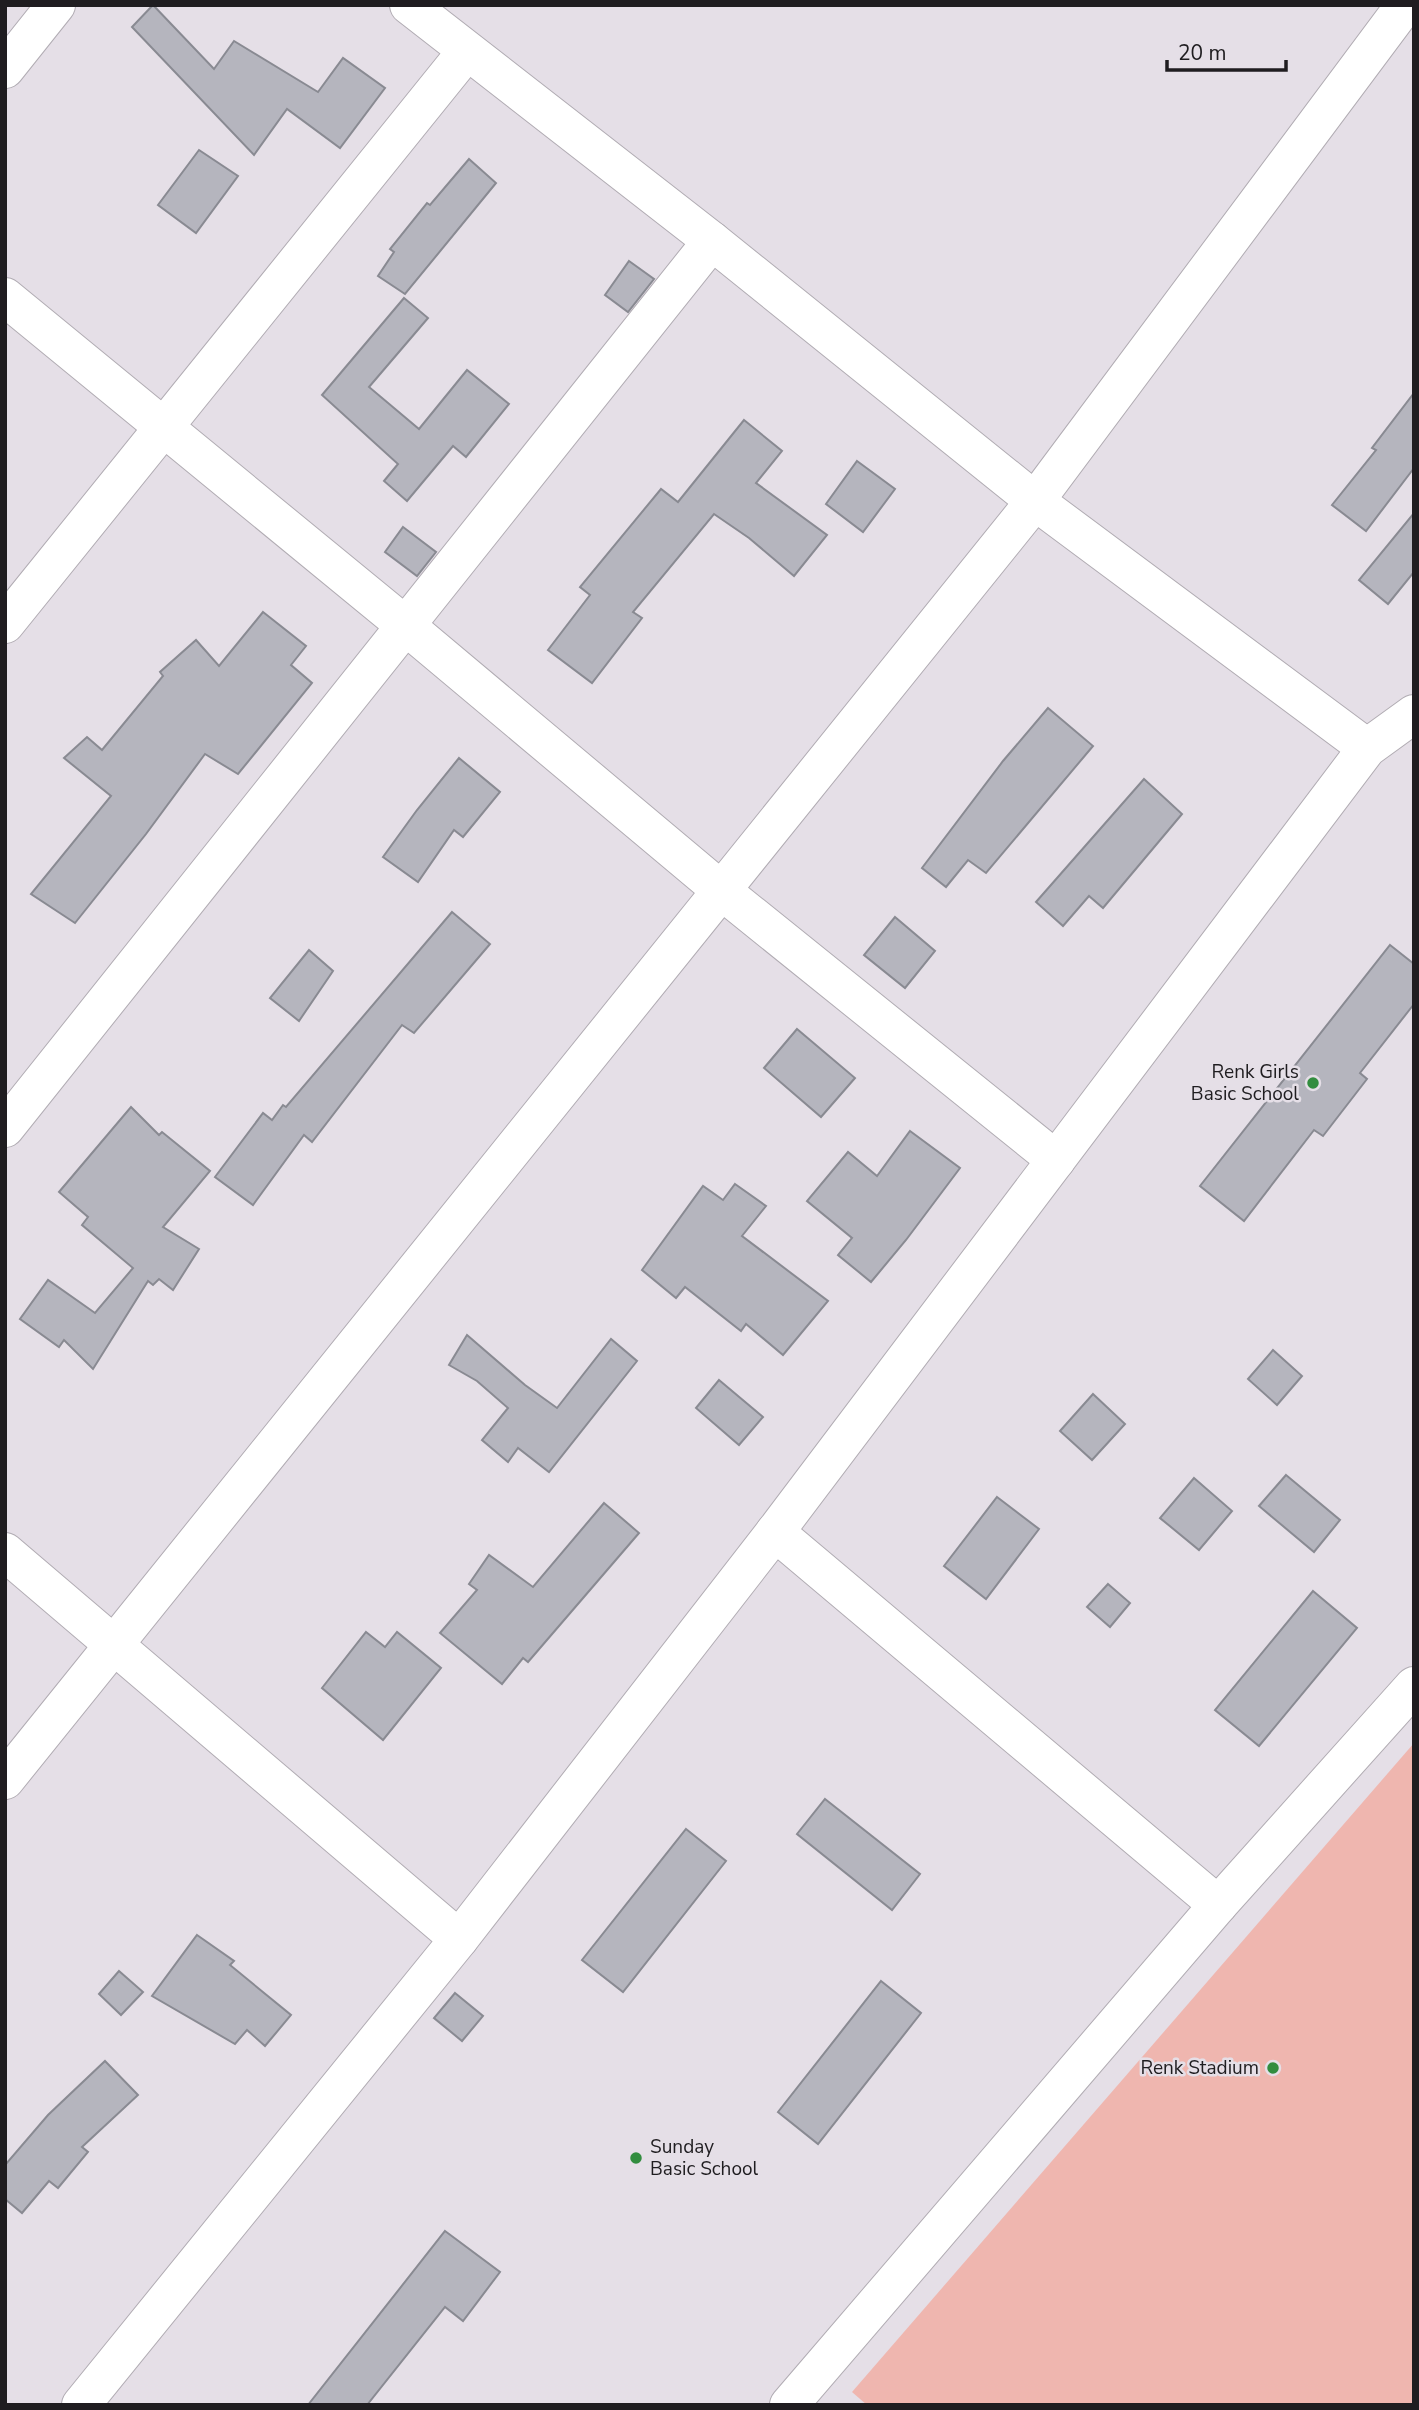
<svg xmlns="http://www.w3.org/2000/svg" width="1419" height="2410" viewBox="0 0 1419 2410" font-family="'Nunito Sans',sans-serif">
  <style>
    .green { fill: #efb6af }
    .building { fill: #b5b5be; stroke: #898a92; stroke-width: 2 }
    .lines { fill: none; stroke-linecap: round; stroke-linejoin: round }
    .minor-casing { stroke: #b1acb3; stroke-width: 40 }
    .minor { stroke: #fff; stroke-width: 38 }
    .poi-dot { fill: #328d3f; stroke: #e5dfe7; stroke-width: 2.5 }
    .labels { text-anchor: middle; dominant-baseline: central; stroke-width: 5; stroke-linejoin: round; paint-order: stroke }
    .poi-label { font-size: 19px; fill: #1f1d20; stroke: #e5dfe7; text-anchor: end }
  </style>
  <rect width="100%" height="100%" fill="#e5dfe7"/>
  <polygon class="green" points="1414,1743 1414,2405 867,2405 852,2392"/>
  <g class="building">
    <polygon points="153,5 214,69 234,41 318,92 343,58 385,88 340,148 287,109 254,155 132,27"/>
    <polygon points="199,150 238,176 196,233 158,205"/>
    <polygon points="469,159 496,183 405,294 378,276 394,252 390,249 427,203 430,205"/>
    <polygon points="629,261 654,279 628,312 605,295"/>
    <polygon points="404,298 428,318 369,387 419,429 467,370 509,404 466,457 453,446 407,501 384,481 398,464 322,395"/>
    <polygon points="1414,393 1414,468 1366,531 1332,505 1376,450 1372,448"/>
    <polygon points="744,420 782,451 756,483 827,535 794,576 749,538 714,514 633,612 642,618 592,683 548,650 590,595 580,587 661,489 678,502"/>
    <polygon points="857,461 895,489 863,532 826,504"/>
    <polygon points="1414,513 1414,572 1388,604 1359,580"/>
    <polygon points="403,527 436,552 417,576 385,552"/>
    <polygon points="263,612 306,646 291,665 312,683 238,774 205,754 146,834 75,923 31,894 111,796 64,758 87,737 102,750 163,676 160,672 196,640 219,666"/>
    <polygon points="1048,708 1093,746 986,873 968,860 946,887 922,868 1003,761"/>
    <polygon points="459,758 500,792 463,837 454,830 418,882 383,857 417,810"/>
    <polygon points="1144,779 1182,814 1103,908 1089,896 1063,926 1036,902"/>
    <polygon points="452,912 490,944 414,1033 402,1025 312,1142 304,1135 253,1205 215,1177 263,1113 272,1120 283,1105 286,1107"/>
    <polygon points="895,917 935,951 905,988 864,955"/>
    <polygon points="1390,945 1414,964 1414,1004 1360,1073 1367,1079 1323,1136 1314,1130 1244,1221 1200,1186"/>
    <polygon points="309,950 333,971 299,1021 270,998"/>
    <polygon points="797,1029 855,1078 821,1117 764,1068"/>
    <polygon points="131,1107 159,1135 162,1132 210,1171 163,1227 199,1249 173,1290 159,1279 153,1285 148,1281 93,1369 64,1340 59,1347 20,1319 48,1280 95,1313 133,1268 82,1225 88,1217 59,1192"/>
    <polygon points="910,1131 960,1168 906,1240 871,1282 838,1255 852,1238 807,1201 848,1152 877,1176"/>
    <polygon points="735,1184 766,1206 742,1236 828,1301 783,1355 746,1324 741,1331 685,1287 676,1298 642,1270 703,1186 723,1200"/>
    <polygon points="467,1335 525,1385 557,1408 611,1339 637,1361 549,1472 518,1448 508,1462 482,1440 508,1408 477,1381 449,1365"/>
    <polygon points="1273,1350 1302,1376 1277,1405 1248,1379"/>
    <polygon points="719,1380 763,1417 739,1445 696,1408"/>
    <polygon points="1093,1394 1125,1424 1092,1460 1060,1431"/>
    <polygon points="1286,1475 1340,1520 1314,1552 1259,1506"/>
    <polygon points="1194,1478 1232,1511 1199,1550 1160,1518"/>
    <polygon points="997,1497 1039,1529 986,1599 944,1566"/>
    <polygon points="604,1503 639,1533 528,1662 523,1658 502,1684 440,1633 477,1590 469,1584 489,1555 533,1587"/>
    <polygon points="1108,1584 1130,1603 1110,1627 1087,1607"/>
    <polygon points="1313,1591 1357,1628 1259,1746 1215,1710"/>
    <polygon points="366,1632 385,1647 397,1632 441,1668 383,1740 322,1688"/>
    <polygon points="825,1799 920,1874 892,1910 797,1834"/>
    <polygon points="686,1829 726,1861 623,1992 582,1960"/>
    <polygon points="197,1935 234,1961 230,1965 291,2015 265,2046 247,2030 235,2044 152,1996"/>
    <polygon points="119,1971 143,1992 121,2015 99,1994"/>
    <polygon points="881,1981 921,2013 818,2144 778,2112"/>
    <polygon points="455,1993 483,2016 462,2041 434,2018"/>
    <polygon points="105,2061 138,2095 82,2147 88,2152 58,2188 49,2181 22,2213 5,2199 5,2165 48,2115"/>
    <polygon points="445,2231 500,2272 463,2321 445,2307 367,2405 308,2405"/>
  </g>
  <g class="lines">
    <g class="minor-casing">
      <g id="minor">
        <polyline points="409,5 712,241 1035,501 1367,748"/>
        <polyline points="5,69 56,5"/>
        <polyline points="5,297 406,626 722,891 1056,1160"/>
        <polyline points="5,624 467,51"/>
        <polyline points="5,1128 712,241"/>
        <polyline points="775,1532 1218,1905"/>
        <polyline points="5,1552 459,1939"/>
        <polyline points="5,1780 1035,501 1405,5"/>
        <polyline points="81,2405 459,1939 775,1532 1367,748 1414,714"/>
        <polyline points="789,2405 1218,1905 1414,1686"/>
      </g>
    </g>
    <use href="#minor" class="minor"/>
  </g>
  <g class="poi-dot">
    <circle cx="1313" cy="1083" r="7"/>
    <circle cx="1273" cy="2068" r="7"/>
    <circle cx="636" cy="2158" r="7"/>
  </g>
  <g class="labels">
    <g class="poi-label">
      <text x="1299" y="1072">Renk Girls<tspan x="1299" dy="22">Basic School</tspan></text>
      <text x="1259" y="2068">Renk Stadium</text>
      <text x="650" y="2147" text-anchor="start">Sunday<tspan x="650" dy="22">Basic School</tspan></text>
    </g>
  </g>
  <rect width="1419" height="2410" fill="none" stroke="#1f1d20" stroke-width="14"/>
  <path d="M1167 60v10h119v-10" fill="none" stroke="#1f1d20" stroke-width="3.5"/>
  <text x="1178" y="60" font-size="21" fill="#1f1d20" stroke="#e5dfe7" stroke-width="5" paint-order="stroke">20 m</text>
</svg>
